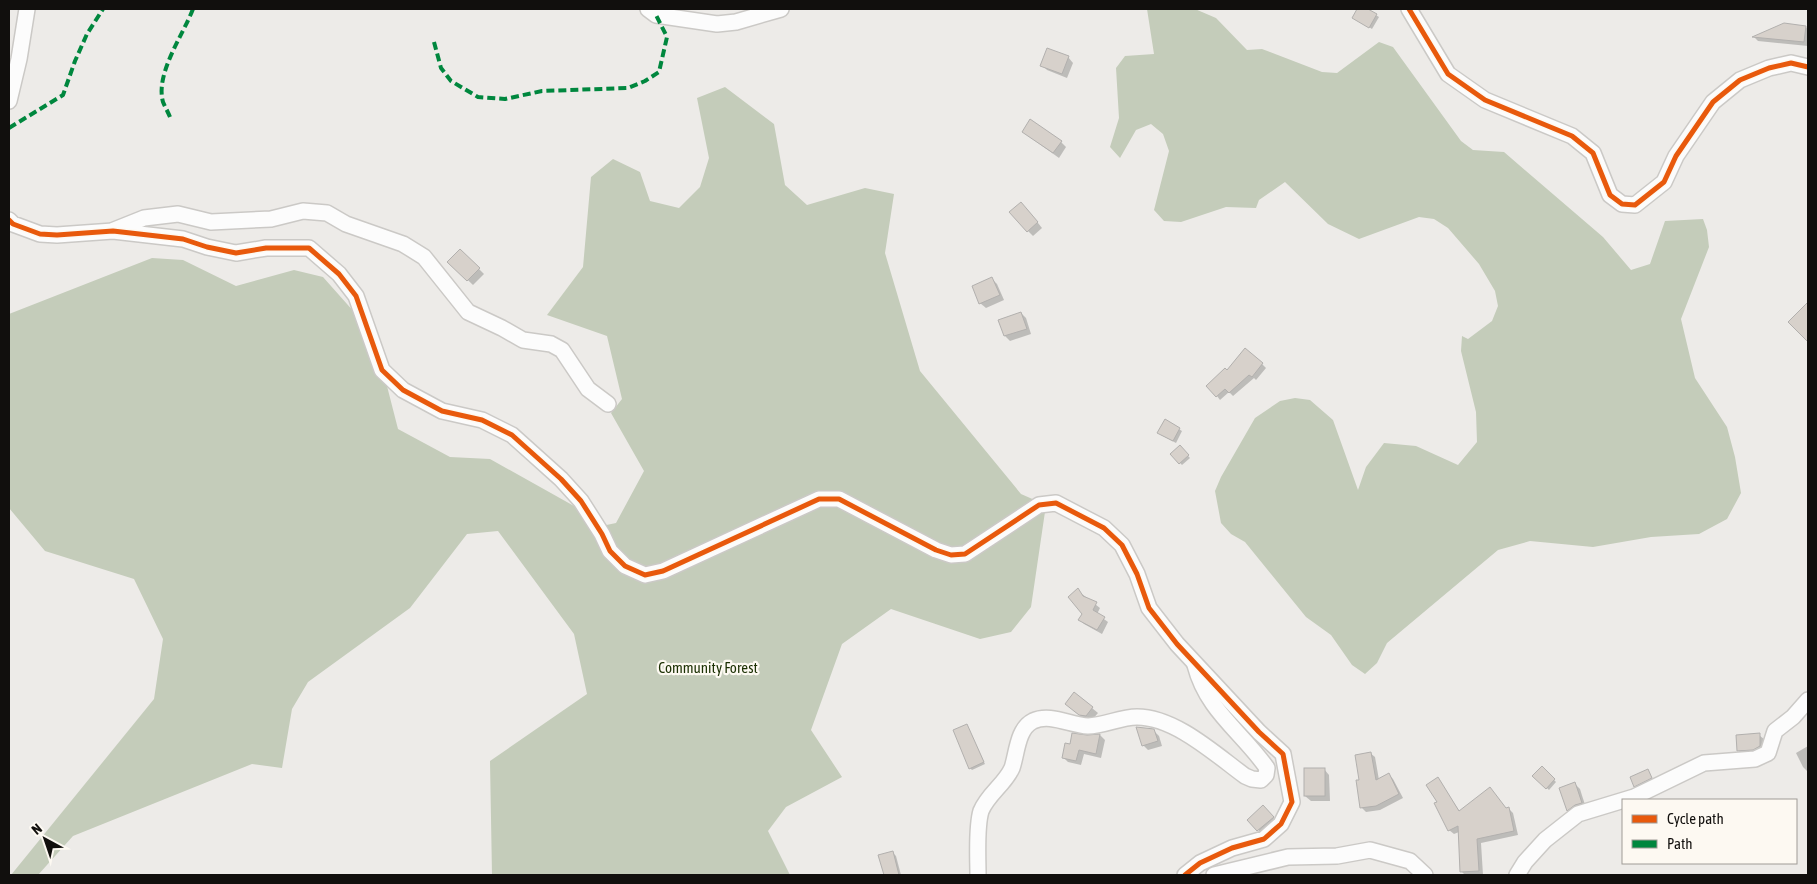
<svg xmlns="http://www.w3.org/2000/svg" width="1817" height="884" viewBox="0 0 1817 884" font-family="'Asap Condensed',sans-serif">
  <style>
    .forest { fill: #c4ccba }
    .shadow { fill: #0003 }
    .building { fill: #d7d1cb; stroke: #b2b0ae }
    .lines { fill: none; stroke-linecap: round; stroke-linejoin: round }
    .street-casing { stroke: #cbc9c6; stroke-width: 18 }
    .street { stroke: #fcfcfc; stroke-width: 15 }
    .quiet { stroke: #00873e; stroke-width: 4; stroke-dasharray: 8 4; stroke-linecap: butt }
    .cycleway-casing { stroke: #fdf9f2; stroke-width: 8 }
    .cycleway { stroke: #e8590c; stroke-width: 5 }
    .labels { text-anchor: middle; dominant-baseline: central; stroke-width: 4.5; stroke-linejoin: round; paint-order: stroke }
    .park-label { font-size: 15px; fill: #1b3003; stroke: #fdf9f2 }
  </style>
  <rect width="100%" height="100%" fill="#edebe8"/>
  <g class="forest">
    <polygon points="1147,9 1195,9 1216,18 1247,50 1262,49 1322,72 1337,73 1379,42 1393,47 1461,141 1473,150 1504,152 1603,237 1631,270 1650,264 1665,221 1703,219 1707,230 1709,247 1681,319 1695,378 1727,427 1735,457 1741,493 1727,519 1699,534 1651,537 1593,547 1530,541 1498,550 1387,643 1377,663 1365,674 1352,665 1331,635 1306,617 1245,542 1231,534 1221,523 1215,491 1221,477 1255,418 1280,401 1295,398 1310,400 1333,420 1358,490 1366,467 1384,443 1416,446 1458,465 1477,442 1476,412 1461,351 1462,336 1468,339 1492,321 1498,306 1495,291 1479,264 1448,228 1434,219 1419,217 1359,239 1328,224 1285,182 1259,200 1256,208 1226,207 1181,222 1164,221 1154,210 1169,151 1163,134 1151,124 1136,130 1120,158 1110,147 1119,118 1116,68 1125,56 1154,54"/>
    <polygon points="725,87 774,124 785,185 807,205 865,188 894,194 885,253 920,371 1021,494 1046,505 1031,607 1011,632 980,639 891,609 842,644 811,730 842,777 786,807 768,831 790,875 492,875 490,761 587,694 574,634 498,531 467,534 410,608 308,682 292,709 282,768 252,764 73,836 38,875 11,875 154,699 163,639 134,579 45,551 9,508 9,314 152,258 183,260 236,286 294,270 323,277 363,322 377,347 398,429 450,457 490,459 574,506 592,528 616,523 644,471 611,413 622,399 607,336 547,315 583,267 591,177 613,159 640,172 650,201 679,208 700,187 709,158 697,98"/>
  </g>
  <g class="shadow">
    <polygon points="1359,9 1366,9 1379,17 1372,29 1354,17"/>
    <polygon points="1784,24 1806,27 1808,30 1808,46 1758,41 1754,37"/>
    <polygon points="1068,57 1073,63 1067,78 1047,70 1042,65"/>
    <polygon points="1023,132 1061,142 1066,147 1059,158"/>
    <polygon points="1026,208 1042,228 1033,236 1028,231"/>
    <polygon points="460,250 484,274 473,285 449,262"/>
    <polygon points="992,279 997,284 1004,300 986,308 980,303"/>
    <polygon points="1021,313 1026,318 1031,334 1010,341 1005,336 1000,321"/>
    <polygon points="1262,364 1266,368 1256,380 1254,378 1233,396 1229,392 1220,400 1217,396 1227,372"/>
    <polygon points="1165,421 1182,431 1176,443 1161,435"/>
    <polygon points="1180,447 1190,458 1182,465 1172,454"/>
    <polygon points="1082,594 1100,608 1097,614 1108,622 1102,634 1084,624 1080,620 1083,614"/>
    <polygon points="1066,704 1092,708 1098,713 1091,721 1085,720"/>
    <polygon points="966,725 985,764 972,770 970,768"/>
    <polygon points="1154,731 1159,736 1162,746 1148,750 1143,745"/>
    <polygon points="1100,735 1105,740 1101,758 1084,754 1081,765 1068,762 1063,757 1071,746 1087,737"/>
    <polygon points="1759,735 1765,740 1765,751 1743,756 1738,750"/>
    <polygon points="1808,746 1808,772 1803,767 1796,753"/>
    <polygon points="1370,753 1375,757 1379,780 1389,775 1393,779 1403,798 1380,810 1366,812 1362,808 1357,781 1361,781"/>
    <polygon points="1542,768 1556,782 1549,790 1534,776"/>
    <polygon points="1324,769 1329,775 1330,801 1311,801 1305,796"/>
    <polygon points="1648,770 1653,780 1637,788 1635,786"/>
    <polygon points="1438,779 1460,812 1508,808 1513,813 1518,835 1481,843 1483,875 1465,875 1461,871 1459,832 1454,834 1449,830 1439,803"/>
    <polygon points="1574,783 1580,789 1586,808 1573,815 1568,810"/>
    <polygon points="1268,812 1278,823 1263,835 1249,820"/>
    <polygon points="892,852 896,856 901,875 885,875 880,856"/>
  </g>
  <g class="building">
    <polygon points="1357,9 1368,9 1377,14 1369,28 1352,18"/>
    <polygon points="1784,23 1806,26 1804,42 1752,37"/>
    <polygon points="1047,48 1069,56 1062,74 1040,66"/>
    <polygon points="1030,119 1062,141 1053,153 1022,132"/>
    <polygon points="1021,202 1038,222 1027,232 1009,212"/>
    <polygon points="460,249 480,268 467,281 447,262"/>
    <polygon points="992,277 1000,295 979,304 972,286"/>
    <polygon points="1808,302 1808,342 1788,322"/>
    <polygon points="1021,312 1027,329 1004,336 998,320"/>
    <polygon points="1245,348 1263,363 1252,377 1249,375 1229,393 1225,389 1216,397 1206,386 1225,368 1227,370"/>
    <polygon points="1165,419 1180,428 1173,441 1157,433"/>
    <polygon points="1180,445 1189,455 1179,464 1170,454"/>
    <polygon points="1078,588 1083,596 1097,602 1093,610 1105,617 1097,630 1078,620 1082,614 1068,597"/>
    <polygon points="1074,692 1093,707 1086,716 1079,715 1065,704"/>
    <polygon points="967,724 984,762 969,769 953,730"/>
    <polygon points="1136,727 1154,729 1158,741 1142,746"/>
    <polygon points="1072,733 1087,735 1100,734 1096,754 1079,750 1076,761 1062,758 1065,743 1070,744"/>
    <polygon points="1760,733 1760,746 1753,750 1737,751 1736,735"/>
    <polygon points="1371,752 1376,780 1389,773 1399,794 1376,806 1360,808 1356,780 1359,780 1355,755"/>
    <polygon points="1542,766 1555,779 1546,789 1532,776"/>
    <rect x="1304" y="768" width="21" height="28"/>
    <polygon points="1648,769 1652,778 1634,787 1630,777"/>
    <polygon points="1438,777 1459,811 1490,787 1506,808 1509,807 1514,831 1477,839 1479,871 1460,872 1458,826 1448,831 1434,803 1437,802 1426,785"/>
    <polygon points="1575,782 1582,803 1575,805 1567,811 1559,788"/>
    <polygon points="1263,805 1274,817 1257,831 1247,820"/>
    <polygon points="893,851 899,875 884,875 878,855"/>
  </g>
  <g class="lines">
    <g class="street-casing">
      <g id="street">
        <polyline points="648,9 656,15 717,24 736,22 781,9"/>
        <polyline points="1409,9 1448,74 1485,100 1572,136 1593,153 1610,195 1622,204 1635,205 1664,182 1676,156 1713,102 1740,80 1769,68 1791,63 1808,67"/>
        <polyline points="9,101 19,59 27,9"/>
        <polyline points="9,220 13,224 40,234 57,235 113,231 183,239 207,247 236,253 266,248 309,248 339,274 356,296 382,370 403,390 442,411 482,420 512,435 561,479 581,501 602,534 610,551 625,566 645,575 663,571 819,499 839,499 936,550 951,555 965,554 1039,505 1056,503 1104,528 1122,545 1137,574 1149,608 1177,644 1259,732 1283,754 1292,802 1281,824 1264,839 1232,848 1200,863 1185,875"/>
        <polyline points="114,230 144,218 178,214 211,222 271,219 303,211 327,213 346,224 403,244 424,257 468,312 502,328 523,340 551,344 562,350 588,389 608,404"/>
        <path d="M 978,875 C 978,858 976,827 981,811 C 988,794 1005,784 1012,768 C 1017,754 1017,729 1033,721 C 1050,713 1070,725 1088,726 C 1104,726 1120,717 1137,717 C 1175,717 1215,754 1245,776 L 1252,779 L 1261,780 L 1266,775 L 1267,768 C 1241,731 1207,711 1195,665"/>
        <polyline points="1214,875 1288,857 1337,856 1370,850 1410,861 1425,875"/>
        <polyline points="1517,875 1525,862 1545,840 1578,814 1634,797 1704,763 1755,759 1768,753 1775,731 1793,717 1808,700"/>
      </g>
    </g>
    <use href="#street" class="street"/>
    <g class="quiet">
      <polyline points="434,42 441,68 451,81 478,97 505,99 542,91 628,88 645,81 659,72 667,37 656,15"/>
      <path d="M 170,117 C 168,112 165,107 163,102 C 155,74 183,35 193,9"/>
      <polyline points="9,128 63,95 75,61 87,34 103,9"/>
    </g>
    <g class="cycleway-casing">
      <g id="cycleway">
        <polyline points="1409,9 1448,74 1485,100 1572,136 1593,153 1610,195 1622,204 1635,205 1664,182 1676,156 1713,102 1740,80 1769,68 1791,63 1808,67"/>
        <polyline points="9,220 13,224 40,234 57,235 113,231 183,239 207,247 236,253 266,248 309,248 339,274 356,296 382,370 403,390 442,411 482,420 512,435 561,479 581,501 602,534 610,551 625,566 645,575 663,571 819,499 839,499 936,550 951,555 965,554 1039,505 1056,503 1104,528 1122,545 1137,574 1149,608 1177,644 1259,732 1283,754 1292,802 1281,824 1264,839 1232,848 1200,863 1185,875"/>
      </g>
    </g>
    <use href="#cycleway" class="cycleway"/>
  </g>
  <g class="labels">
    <g class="park-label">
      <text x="708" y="667">Community Forest</text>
    </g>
  </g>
  <rect width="1817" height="884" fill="none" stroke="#110f0d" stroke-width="20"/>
  <rect x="1622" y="799" width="175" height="65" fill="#fdf9f2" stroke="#9f9b96"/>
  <rect x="1632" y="815" width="25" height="8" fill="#e8590c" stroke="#9f9b96"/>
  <text x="1667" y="824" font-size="15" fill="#110f0d">Cycle path</text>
  <rect x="1632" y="840" width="25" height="8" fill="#00873e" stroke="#9f9b96"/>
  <text x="1667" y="849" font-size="15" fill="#110f0d">Path</text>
  <g transform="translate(45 839) rotate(320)" stroke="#fdf9f2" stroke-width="4" paint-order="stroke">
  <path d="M0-4L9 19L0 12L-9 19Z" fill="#110f0d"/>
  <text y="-8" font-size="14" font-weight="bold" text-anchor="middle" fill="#110f0d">N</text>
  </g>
</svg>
